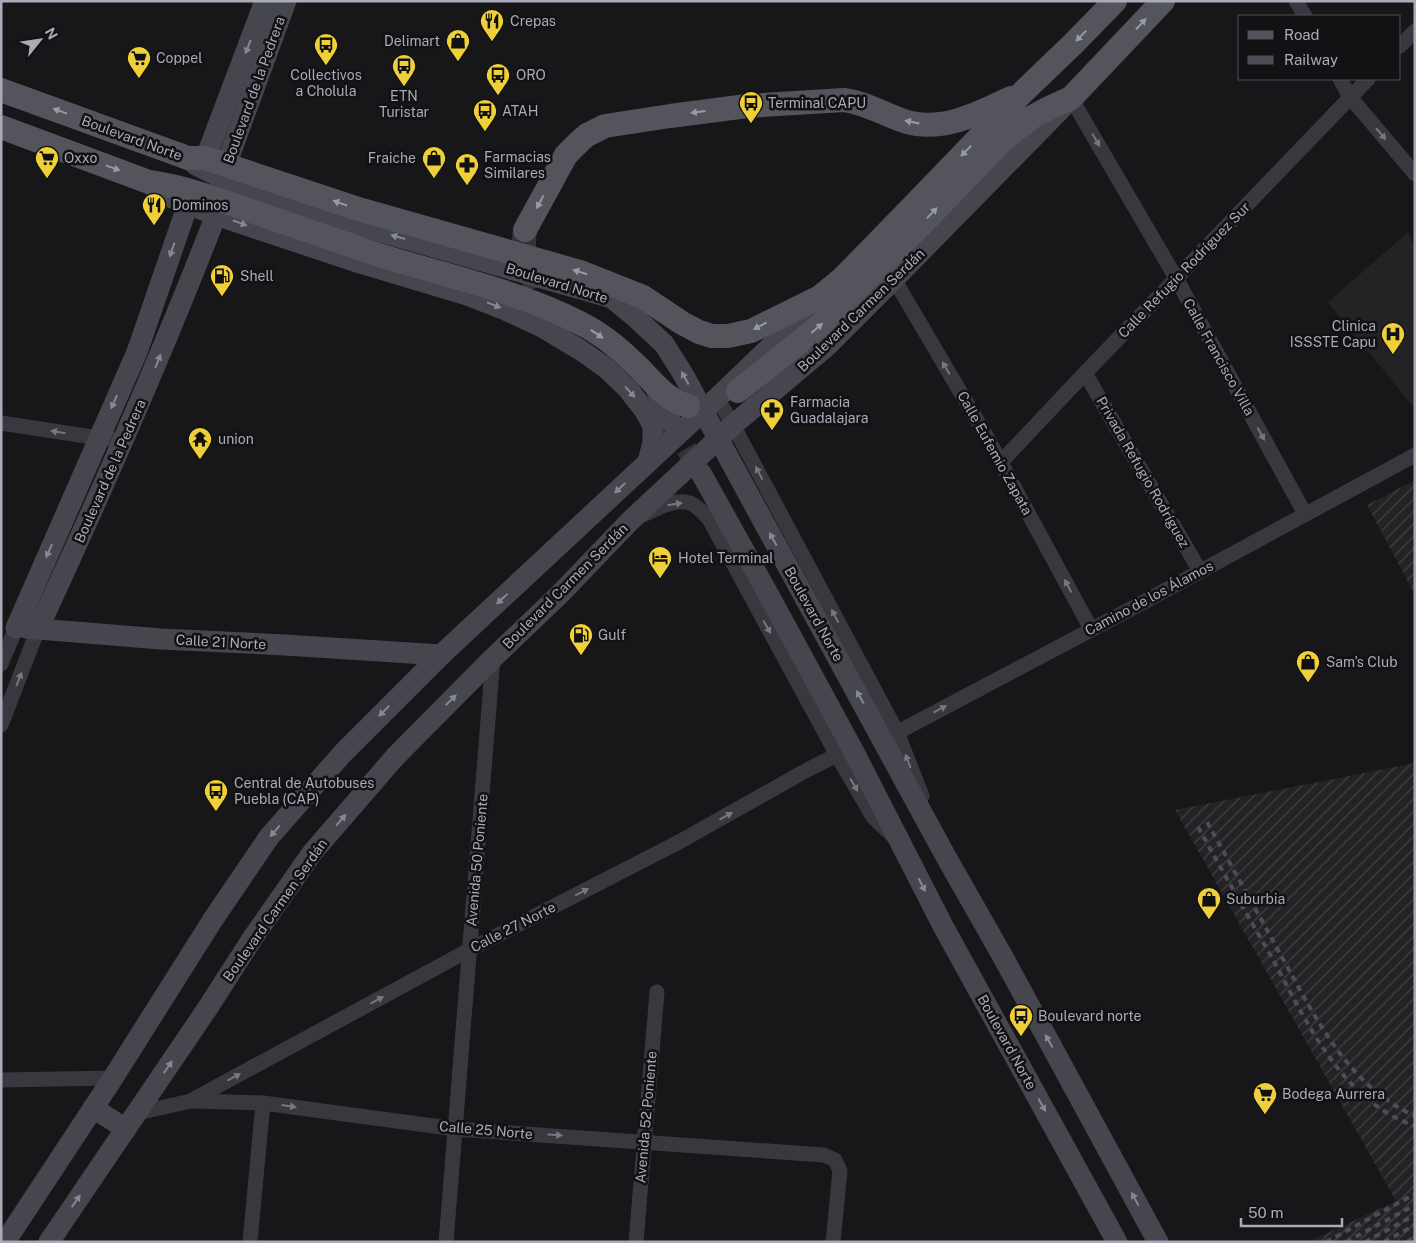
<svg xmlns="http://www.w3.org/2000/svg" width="1416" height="1243" viewBox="0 0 1416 1243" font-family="'Public Sans',sans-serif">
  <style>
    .built { fill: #232326 }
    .industrial { fill: url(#industrial-furrows) }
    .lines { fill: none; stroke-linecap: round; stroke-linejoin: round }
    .secondary-tunnel { stroke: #343539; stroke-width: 21; stroke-dasharray: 21 11; stroke-linecap: butt }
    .primary-tunnel { stroke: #343539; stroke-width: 24; stroke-dasharray: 24 12; stroke-linecap: butt }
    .street { stroke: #38383e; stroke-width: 15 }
    .secondary { stroke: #46464e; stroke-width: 21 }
    .primary { stroke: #54545d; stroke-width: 24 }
    .rail { stroke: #4d4d55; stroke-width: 4; stroke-dasharray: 6 5; stroke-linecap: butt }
    .oneway { fill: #989aa6 }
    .oneway2 { fill: #868893 }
    .oneway3 { fill: #767781 }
    .labels { text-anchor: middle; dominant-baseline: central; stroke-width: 5; stroke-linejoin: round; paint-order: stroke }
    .poi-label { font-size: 14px; fill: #a9abb8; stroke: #121214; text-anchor: start }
    .street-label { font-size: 14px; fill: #a9abb8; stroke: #121214 }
  </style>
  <defs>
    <pattern id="industrial-furrows" width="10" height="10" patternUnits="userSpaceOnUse" patternTransform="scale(1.25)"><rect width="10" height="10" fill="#232326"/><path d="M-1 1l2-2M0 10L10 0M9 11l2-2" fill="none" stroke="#404043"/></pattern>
  </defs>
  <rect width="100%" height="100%" fill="#171719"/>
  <polygon class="built" points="1408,232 1415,248 1415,409 1328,302"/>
  <g class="industrial">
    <polygon points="1415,480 1415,595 1367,505"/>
    <polygon points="1415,763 1415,1242 1308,1242 1396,1201 1175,810"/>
  </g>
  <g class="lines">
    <polyline class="secondary-tunnel" points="670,421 701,473"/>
    <path class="primary-tunnel" d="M 525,230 C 521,257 528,271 541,294"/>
    <g class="street">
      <polyline points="1296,1 1305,16"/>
      <polyline points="1400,46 1415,31"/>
      <polyline points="1340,79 1350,97 1415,174"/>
      <polyline points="1071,98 1176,278 1305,514"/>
      <polyline points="894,279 988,439 1091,629"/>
      <polyline points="1085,373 1200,571"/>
      <polyline points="717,398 733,425 897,732 922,796"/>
      <polyline points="1,423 99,438 123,440"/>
      <polyline points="1001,462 1085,373 1368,79"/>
      <path d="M 643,515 C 656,509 675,498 690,503 C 698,506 703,513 709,519 L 837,755 L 873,817 L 893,836"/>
      <polyline points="1,664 16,628"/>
      <polyline points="1,725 38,629"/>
      <polyline points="883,740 1140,604 1415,455"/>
      <polyline points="1,1080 113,1078"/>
      <polyline points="192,1100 469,950 679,842 807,770 837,755"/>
      <polyline points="137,1113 191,1101 263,1103 456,1129 824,1155 835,1160 840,1171 833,1242"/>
      <polyline points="250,1242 263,1103"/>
      <polyline points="446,1242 493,658"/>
      <polyline points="636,1242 657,992"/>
    </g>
    <g class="secondary">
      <polyline points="188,158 196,165 222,178 346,222 612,298 634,316 664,344 683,374 945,855 1003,957 1158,1242"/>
      <polyline points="202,168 265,1"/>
      <polyline points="222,178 226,165 286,1"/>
      <polyline points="151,184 159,193 216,215 360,263 467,295 503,309 542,327 582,351 606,368 628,389 645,411 653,426 653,442 648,462"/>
      <polyline points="653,382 670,421"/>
      <polyline points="701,473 771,599 854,752 943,926 1117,1242"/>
      <polyline points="16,628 137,352 188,204"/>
      <polyline points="26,628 161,639 285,645 441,655"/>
      <path d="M 38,629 C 101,493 162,355 216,215"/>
      <polyline points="93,1108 126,1129"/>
      <polyline points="5,1242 113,1078 212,921 269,837 343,753 441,655 717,398 796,322 816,301"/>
      <polyline points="49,1242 207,1009 252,939 312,853 395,757 493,658 561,593 630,521 733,425 826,347 894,279 1069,101"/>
    </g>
    <g class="primary">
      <polyline points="1,90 188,158 205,158 355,208 580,272 643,297 682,323 699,332 712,336 728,336 751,331 820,297 843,278 922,197 1024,91 1072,45 1115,1"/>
      <path d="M 1,127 L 149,182 C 184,187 218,199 251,211 C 292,225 332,239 373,253 C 441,275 513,289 578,322 C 599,332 619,348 636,365 C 653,381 664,399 688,406"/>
      <path d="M 525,230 L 566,155 L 580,141 L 587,135 L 605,126 L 670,116 L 747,106 L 844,100 C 867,103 885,115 907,122 C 943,132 980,113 1011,98"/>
      <polyline points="738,391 818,327 924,222 1004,139 1032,117 1045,110 1071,98 1163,1"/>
    </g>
    <g class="rail">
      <path d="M 1207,822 C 1231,865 1255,908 1279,952 C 1314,1014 1346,1085 1415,1116"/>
      <path d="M 1198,827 C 1222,870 1246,913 1271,956 C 1306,1020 1340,1100 1415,1126"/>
      <polyline points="1326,1242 1415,1194"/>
      <polyline points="1346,1242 1415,1205"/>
      <polyline points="1365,1242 1415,1215"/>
      <polyline points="1384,1242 1415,1225"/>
      <polyline points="1407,1242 1415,1237"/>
    </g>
  </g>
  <defs><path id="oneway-solid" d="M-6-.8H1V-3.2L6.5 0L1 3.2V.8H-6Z" transform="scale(1.25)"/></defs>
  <g class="oneway">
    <use href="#oneway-solid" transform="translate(1141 24) rotate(-47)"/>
    <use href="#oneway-solid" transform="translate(1081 36) rotate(134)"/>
    <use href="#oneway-solid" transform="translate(60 111) rotate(-160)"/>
    <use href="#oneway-solid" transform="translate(698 112) rotate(173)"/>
    <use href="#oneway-solid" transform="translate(912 122) rotate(-168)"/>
    <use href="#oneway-solid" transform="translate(966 151) rotate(134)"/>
    <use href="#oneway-solid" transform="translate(113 168) rotate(20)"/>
    <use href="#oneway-solid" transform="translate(540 202) rotate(118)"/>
    <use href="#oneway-solid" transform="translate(340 203) rotate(-161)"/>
    <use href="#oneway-solid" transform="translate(932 213) rotate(-46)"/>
    <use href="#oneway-solid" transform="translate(580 272) rotate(-162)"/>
    <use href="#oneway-solid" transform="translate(760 326) rotate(152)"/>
    <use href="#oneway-solid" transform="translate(817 328) rotate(-41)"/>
    <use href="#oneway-solid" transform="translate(597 334) rotate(34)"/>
  </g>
  <g class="oneway2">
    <use href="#oneway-solid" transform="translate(248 47) rotate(111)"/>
    <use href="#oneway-solid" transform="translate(240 223) rotate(19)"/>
    <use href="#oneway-solid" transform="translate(398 237) rotate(-164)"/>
    <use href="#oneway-solid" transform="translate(172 250) rotate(109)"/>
    <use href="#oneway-solid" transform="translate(494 305) rotate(21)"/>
    <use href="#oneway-solid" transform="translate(158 361) rotate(-69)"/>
    <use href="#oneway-solid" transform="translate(685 378) rotate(-119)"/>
    <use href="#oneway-solid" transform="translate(630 392) rotate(48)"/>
    <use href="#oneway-solid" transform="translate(114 402) rotate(114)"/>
    <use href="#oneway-solid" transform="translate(620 488) rotate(137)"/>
    <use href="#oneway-solid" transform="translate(773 539) rotate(-119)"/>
    <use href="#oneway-solid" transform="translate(49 551) rotate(114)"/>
    <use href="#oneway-solid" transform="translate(502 599) rotate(137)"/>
    <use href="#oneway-solid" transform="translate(860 697) rotate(-119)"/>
    <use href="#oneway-solid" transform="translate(451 700) rotate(-45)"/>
    <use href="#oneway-solid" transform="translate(384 711) rotate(135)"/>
    <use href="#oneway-solid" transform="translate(341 820) rotate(-49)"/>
    <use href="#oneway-solid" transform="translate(275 831) rotate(131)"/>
    <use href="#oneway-solid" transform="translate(922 885) rotate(63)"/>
    <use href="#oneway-solid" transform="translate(1049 1041) rotate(-119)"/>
    <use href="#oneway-solid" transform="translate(168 1067) rotate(-56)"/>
    <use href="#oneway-solid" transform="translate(1042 1105) rotate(61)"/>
    <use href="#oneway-solid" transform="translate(1135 1199) rotate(-118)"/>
    <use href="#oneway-solid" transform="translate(76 1201) rotate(-55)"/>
  </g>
  <g class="oneway3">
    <use href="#oneway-solid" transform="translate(1381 134) rotate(50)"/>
    <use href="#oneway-solid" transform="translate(1096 140) rotate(60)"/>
    <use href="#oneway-solid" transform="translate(946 368) rotate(-120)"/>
    <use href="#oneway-solid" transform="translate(58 432) rotate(-170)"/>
    <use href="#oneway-solid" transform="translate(1261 434) rotate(61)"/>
    <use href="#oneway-solid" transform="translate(759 473) rotate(-118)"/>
    <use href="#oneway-solid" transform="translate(675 504) rotate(-9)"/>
    <use href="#oneway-solid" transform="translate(1068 586) rotate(-118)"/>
    <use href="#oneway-solid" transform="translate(835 616) rotate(-118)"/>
    <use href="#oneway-solid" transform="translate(767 627) rotate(61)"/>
    <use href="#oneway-solid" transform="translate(19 679) rotate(-69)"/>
    <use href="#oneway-solid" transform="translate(940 709) rotate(-28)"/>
    <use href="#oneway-solid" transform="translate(908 761) rotate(-111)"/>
    <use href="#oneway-solid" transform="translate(854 785) rotate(60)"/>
    <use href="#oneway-solid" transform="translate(726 816) rotate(-29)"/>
    <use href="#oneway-solid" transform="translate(582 892) rotate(-27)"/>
    <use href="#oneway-solid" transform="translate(377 1000) rotate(-28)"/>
    <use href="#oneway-solid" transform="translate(234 1077) rotate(-28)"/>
    <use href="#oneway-solid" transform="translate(289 1106) rotate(8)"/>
    <use href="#oneway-solid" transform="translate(555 1135) rotate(4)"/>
  </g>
  <defs>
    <g id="restaurant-pin" transform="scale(1.25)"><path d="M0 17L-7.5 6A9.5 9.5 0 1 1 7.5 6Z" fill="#efd038" stroke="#121214"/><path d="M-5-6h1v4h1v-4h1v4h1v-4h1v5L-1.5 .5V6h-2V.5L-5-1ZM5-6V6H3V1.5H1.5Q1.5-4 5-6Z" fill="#111"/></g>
    <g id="shop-pin" transform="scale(1.25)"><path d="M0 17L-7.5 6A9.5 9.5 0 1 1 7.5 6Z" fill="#efd038" stroke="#121214"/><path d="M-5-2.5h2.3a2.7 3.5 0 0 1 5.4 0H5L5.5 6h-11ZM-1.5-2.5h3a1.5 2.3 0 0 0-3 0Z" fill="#111"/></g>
    <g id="bus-pin" transform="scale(1.25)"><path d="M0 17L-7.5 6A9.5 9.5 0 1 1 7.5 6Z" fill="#efd038" stroke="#121214"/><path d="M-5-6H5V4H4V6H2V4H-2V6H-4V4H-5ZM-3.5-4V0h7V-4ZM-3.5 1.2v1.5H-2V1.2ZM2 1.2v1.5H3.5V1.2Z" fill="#111"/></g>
    <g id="supermarket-pin" transform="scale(1.25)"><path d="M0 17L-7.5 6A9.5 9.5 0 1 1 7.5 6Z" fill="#efd038" stroke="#121214"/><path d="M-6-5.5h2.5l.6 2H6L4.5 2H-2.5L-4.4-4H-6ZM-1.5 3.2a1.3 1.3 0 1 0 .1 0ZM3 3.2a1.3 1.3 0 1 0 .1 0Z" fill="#111"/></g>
    <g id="pharmacy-pin" transform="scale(1.25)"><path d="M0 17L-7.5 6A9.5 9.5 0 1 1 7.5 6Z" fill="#efd038" stroke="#121214"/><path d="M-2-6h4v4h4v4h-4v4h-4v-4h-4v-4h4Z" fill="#111"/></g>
    <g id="fuel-pin" transform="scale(1.25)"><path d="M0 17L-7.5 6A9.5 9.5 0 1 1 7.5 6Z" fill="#efd038" stroke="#121214"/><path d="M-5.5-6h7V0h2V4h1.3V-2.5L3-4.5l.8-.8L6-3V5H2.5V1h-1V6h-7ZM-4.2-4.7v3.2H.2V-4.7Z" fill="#111"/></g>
    <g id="hospital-pin" transform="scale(1.25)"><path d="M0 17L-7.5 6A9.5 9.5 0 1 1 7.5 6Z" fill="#efd038" stroke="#121214"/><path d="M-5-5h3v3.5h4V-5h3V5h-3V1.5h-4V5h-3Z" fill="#111"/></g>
    <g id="temple-pin" transform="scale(1.25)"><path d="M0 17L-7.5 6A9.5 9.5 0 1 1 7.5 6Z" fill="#efd038" stroke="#121214"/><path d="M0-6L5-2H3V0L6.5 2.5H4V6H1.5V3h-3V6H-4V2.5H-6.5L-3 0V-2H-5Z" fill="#111"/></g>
    <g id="hotel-pin" transform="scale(1.25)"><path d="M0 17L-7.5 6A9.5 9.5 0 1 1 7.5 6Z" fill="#efd038" stroke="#121214"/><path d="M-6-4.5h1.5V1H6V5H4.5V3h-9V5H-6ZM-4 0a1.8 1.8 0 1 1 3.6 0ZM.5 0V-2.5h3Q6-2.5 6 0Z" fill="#111"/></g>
  </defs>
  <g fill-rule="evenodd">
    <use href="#restaurant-pin" x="492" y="21"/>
    <use href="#shop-pin" x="458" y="41"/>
    <use href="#bus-pin" x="326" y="45"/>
    <use href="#supermarket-pin" x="139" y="58"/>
    <use href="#bus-pin" x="404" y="66"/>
    <use href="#bus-pin" x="498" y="75"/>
    <use href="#bus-pin" x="751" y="103"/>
    <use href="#bus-pin" x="485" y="111"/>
    <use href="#supermarket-pin" x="47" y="158"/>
    <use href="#shop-pin" x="434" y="158"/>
    <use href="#pharmacy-pin" x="467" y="165"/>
    <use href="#restaurant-pin" x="154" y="205"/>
    <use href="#fuel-pin" x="222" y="276"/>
    <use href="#hospital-pin" x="1393" y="334"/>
    <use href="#pharmacy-pin" x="772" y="410"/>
    <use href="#temple-pin" x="200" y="439"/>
    <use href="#hotel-pin" x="660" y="558"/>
    <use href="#fuel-pin" x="581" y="635"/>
    <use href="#shop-pin" x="1308" y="662"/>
    <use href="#bus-pin" x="216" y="791"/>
    <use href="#shop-pin" x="1209" y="899"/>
    <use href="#bus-pin" x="1021" y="1016"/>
    <use href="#supermarket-pin" x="1265" y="1094"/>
  </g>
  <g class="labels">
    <g class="poi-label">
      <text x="510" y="21">Crepas</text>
      <text x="440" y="41" text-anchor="end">Delimart</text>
      <text x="156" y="58">Coppel</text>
      <text x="326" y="75" text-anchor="middle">Collectivos<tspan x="326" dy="16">a Cholula</tspan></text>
      <text x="516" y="75">ORO</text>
      <text x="404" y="96" text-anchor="middle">ETN<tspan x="404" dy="16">Turistar</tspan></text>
      <text x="768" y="103">Terminal CAPU</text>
      <text x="502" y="111">ATAH</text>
      <text x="484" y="157">Farmacias<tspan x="484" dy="16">Similares</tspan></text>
      <text x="64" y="158">Oxxo</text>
      <text x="416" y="158" text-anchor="end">Fraiche</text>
      <text x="172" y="205">Dominos</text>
      <text x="240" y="276">Shell</text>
      <text x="1376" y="326" text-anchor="end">Clinica<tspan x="1376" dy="16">ISSSTE Capu</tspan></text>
      <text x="790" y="402">Farmacia<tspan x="790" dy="16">Guadalajara</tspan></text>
      <text x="218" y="439">union</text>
      <text x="678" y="558">Hotel Terminal</text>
      <text x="598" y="635">Gulf</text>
      <text x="1326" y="662">Sam's Club</text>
      <text x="234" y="783">Central de Autobuses<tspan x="234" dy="16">Puebla (CAP)</tspan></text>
      <text x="1226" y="899">Suburbia</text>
      <text x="1038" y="1016">Boulevard norte</text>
      <text x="1282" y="1094">Bodega Aurrera</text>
    </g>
    <g class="street-label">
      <text transform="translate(254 90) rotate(-70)">Boulevard de la Pedrera</text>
      <text transform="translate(132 138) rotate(20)">Boulevard Norte</text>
      <text transform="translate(1184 270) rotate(-46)">Calle Refugio Rodríguez Sur</text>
      <text transform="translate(557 283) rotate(17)">Boulevard Norte</text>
      <text transform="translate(861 310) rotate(-44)">Boulevard Carmen Serdán</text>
      <text transform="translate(1219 357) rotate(61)">Calle Francisco Villa</text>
      <text transform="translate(995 453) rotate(61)">Calle Eufemio Zapata</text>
      <text transform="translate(110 471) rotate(-66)">Boulevard de la Pedrera</text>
      <text transform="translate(1143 472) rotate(60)">Privada Refugio Rodríguez</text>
      <text transform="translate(565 586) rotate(-45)">Boulevard Carmen Serdán</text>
      <text transform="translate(1149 598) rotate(-28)">Camino de los Álamos</text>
      <text transform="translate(814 614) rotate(61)">Boulevard Norte</text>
      <text transform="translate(221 642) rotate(3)">Calle 21 Norte</text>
      <text transform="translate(477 860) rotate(-85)">Avenida 50 Poniente</text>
      <text transform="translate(275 910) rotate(-55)">Boulevard Carmen Serdán</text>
      <text transform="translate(513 927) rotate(-27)">Calle 27 Norte</text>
      <text transform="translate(1007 1042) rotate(61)">Boulevard Norte</text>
      <text transform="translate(646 1117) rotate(-85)">Avenida 52 Poniente</text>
      <text transform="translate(486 1130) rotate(5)">Calle 25 Norte</text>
    </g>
  </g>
  <rect width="1416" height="1243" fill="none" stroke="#a9abb8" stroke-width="5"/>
  <rect x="1238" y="15" width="162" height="65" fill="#121214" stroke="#4e4f56"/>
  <rect x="1248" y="31" width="25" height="8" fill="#54545d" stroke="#4e4f56"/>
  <text x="1284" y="40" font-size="15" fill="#a9abb8">Road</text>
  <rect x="1248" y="56" width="25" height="8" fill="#4d4d55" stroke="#4e4f56"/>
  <text x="1284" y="65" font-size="15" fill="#a9abb8">Railway</text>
  <g transform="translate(40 40) rotate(60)" stroke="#121214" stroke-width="4" paint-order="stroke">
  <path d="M0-4L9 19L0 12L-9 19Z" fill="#a9abb8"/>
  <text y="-8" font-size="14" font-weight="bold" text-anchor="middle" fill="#a9abb8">N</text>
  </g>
  <path d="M1241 1218v8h101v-8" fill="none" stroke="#a9abb8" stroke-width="2.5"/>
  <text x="1248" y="1218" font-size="15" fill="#a9abb8" stroke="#121214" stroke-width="4" paint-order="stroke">50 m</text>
</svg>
